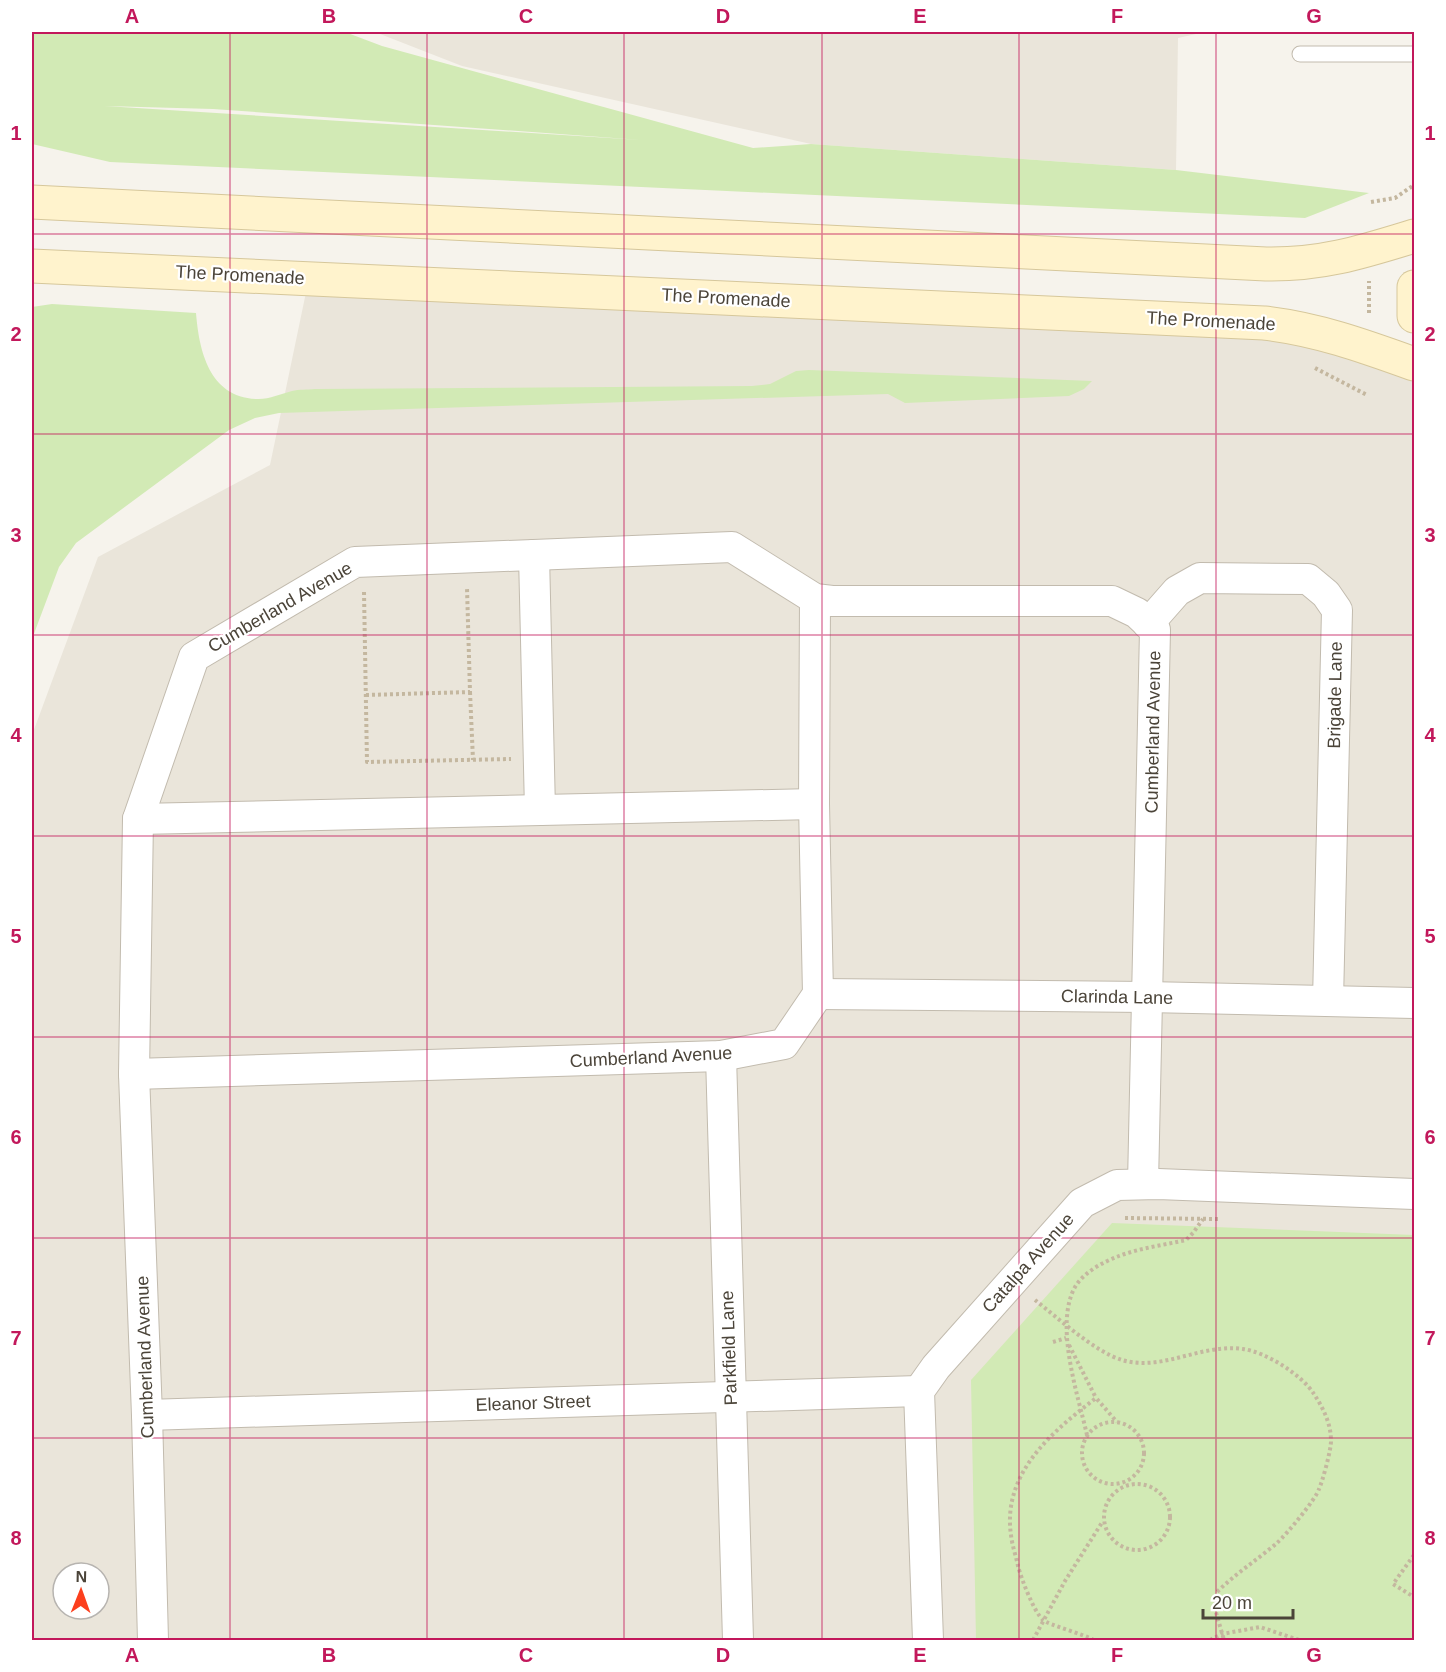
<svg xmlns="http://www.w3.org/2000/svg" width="1446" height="1672" viewBox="0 0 1446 1672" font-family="Helvetica,sans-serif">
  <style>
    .residential { fill: #eae5da; fill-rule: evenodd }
    .green { fill: #d2eab5; fill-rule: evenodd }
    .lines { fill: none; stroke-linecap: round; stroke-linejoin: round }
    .service-casing { stroke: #c2bbae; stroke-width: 17 }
    .minor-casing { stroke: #c2bbae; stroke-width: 32 }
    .secondary-casing { stroke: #d6c79b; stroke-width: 35 }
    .path { stroke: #c4b79f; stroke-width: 4; stroke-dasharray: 3 3; stroke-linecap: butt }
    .service { stroke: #fff; stroke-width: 15 }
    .minor { stroke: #fff; stroke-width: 30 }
    .secondary { stroke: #fff3cd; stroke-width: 33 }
    .grid { fill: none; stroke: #c2185b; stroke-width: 1.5; stroke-opacity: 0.55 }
    .labels { text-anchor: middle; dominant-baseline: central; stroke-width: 4.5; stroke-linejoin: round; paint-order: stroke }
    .street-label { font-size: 18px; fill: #4b4439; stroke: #fff }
    .neatline { fill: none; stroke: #c2185b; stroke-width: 2 }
    .grid-label { font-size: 20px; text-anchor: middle; font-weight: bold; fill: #c2185b }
  </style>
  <rect width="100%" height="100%" fill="#f6f3ec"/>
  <g class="residential">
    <polygon points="375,32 1205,32 1178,38 1176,170 811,144 462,66"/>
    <path d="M 309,278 L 1112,315 L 1414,358 L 1414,1640 L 32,1640 L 32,735 L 98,557 L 270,465 ZM 63,1573 L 99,1573 L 99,1609 L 63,1609 Z"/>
  </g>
  <g class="green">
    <path d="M 32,32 L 345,32 L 382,46 L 753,148 L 811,144 L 1176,170 L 1369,193 L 1305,218 L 110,162 L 32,144 ZM 105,106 L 213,109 L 641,140 Z"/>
    <path d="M 52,304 L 196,313 C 199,350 209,397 256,399 C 268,400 280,394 292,391 C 299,389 307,390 315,389 L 752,386 L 770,384 L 796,371 L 809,370 L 1092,381 L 1084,389 L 1069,396 L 905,403 L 888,394 L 279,413 L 255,418 L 229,430 L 76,543 L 59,567 L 32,639 L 32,307 Z"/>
    <polygon points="1112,1223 1414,1235 1414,1640 976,1640 971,1380"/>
  </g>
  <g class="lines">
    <g class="service-casing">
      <polyline id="service" points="1300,54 1414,54"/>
    </g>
    <g class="minor-casing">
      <g id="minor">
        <polyline points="534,555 540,810"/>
        <polyline points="1148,624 1177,591 1200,578 1308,579 1326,594 1337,610 1328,1001"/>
        <polyline points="138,819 814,804"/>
        <polyline points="818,994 1147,997 1414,1003"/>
        <polyline points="721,1056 738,1640"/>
        <polyline points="134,1074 721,1056 784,1044 818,994 814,804 815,599"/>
        <polyline points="147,1415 919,1391"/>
        <polyline points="153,1640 147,1415 134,1074 138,819 194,657 355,562 732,547 815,599 832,601 1112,601 1137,613 1155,630 1143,1184"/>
        <polyline points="928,1640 919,1391 936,1367 1082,1203 1117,1185 1158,1184 1414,1194"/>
      </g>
    </g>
    <g class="secondary-casing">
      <g id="secondary">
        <path d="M 32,202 L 1266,264 C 1322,265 1362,252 1414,236"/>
        <path d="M 32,266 L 1264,323 C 1317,329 1364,346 1414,364"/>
        <polyline points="1414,287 1414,316"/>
      </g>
    </g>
    <g class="path">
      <polyline points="1371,202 1395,198 1414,185"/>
      <polyline points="1369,313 1369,281"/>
      <polyline points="1315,368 1367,395"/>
      <polyline points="364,592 367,762 511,759"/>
      <polyline points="470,692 473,760"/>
      <polyline points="366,695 470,692 467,588"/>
      <polyline points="1125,1218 1220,1219"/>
      <path d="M 1035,1300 C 1058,1318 1095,1352 1122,1360 C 1163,1372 1201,1343 1243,1349 C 1266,1352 1302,1375 1314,1394 C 1323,1408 1331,1423 1331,1441 C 1331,1450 1323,1480 1319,1489 C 1316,1499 1286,1535 1277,1543 C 1257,1560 1235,1574 1217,1592 L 1215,1609 L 1224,1640"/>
      <polyline points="1053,1342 1066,1338"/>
      <polyline points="1069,1345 1096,1398"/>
      <circle cx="1113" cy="1453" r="31"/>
      <path d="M 1087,1435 C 1078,1395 1054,1325 1075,1287 C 1084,1272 1103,1262 1119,1256 C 1140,1248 1164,1245 1186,1240 L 1193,1233 L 1203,1219"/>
      <circle cx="1137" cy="1517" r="33"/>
      <polyline points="1414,1555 1393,1584 1414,1597"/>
      <polyline points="1033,1640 1065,1581 1103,1521"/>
      <path d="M 1094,1640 C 1083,1634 1049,1625 1043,1620 C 1034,1612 1021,1578 1018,1566 C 1016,1556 1012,1545 1011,1535 C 1002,1473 1052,1432 1096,1398 L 1117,1422"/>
      <polyline points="1210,1640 1222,1634 1260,1627 1299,1640"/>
    </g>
    <use href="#service" class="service"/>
    <use href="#minor" class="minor"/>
    <use href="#secondary" class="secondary"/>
  </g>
  <path class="grid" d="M 230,32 L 230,1640M 427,32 L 427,1640M 624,32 L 624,1640M 822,32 L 822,1640M 1019,32 L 1019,1640M 1216,32 L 1216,1640M 32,234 L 1414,234M 32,434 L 1414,434M 32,635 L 1414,635M 32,836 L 1414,836M 32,1037 L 1414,1037M 32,1238 L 1414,1238M 32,1438 L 1414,1438"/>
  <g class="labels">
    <g class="street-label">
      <text transform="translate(240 275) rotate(3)">The Promenade</text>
      <text transform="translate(726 298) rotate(3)">The Promenade</text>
      <text transform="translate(1211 321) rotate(3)">The Promenade</text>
      <text transform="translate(280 607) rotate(-30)">Cumberland Avenue</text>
      <text transform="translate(1335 695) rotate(-89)">Brigade Lane</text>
      <text transform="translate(1153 732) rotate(-89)">Cumberland Avenue</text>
      <text transform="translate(1117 997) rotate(1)">Clarinda Lane</text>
      <text transform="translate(651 1057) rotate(-3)">Cumberland Avenue</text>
      <text transform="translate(1028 1263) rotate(-48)">Catalpa Avenue</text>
      <text transform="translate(729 1348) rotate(-92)">Parkfield Lane</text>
      <text transform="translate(145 1357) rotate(-92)">Cumberland Avenue</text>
      <text transform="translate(533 1403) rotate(-2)">Eleanor Street</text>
    </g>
  </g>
  <rect width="1446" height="1672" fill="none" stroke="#ffffff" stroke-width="66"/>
  <g transform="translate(81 1591) rotate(1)"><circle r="28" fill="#ffffff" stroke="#b7b4b0" stroke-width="1.5"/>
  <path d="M0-4.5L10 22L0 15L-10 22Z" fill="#fc3f1d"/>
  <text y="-9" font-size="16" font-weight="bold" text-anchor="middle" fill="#4b4439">N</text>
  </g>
  <path d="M1203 1609v9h90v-9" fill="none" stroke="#4b4439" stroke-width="3"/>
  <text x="1212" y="1609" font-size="18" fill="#4b4439" stroke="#ffffff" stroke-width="4.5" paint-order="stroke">20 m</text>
  <rect x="33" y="33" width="1380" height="1606" class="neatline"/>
  <g class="grid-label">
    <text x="132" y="23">A</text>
    <text x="329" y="23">B</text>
    <text x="526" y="23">C</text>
    <text x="723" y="23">D</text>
    <text x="920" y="23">E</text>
    <text x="1117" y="23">F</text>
    <text x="1314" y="23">G</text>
    <text x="16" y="140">1</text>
    <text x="1430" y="140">1</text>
    <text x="16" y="341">2</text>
    <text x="1430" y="341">2</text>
    <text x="16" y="542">3</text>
    <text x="1430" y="542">3</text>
    <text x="16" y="742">4</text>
    <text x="1430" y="742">4</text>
    <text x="16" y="943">5</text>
    <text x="1430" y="943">5</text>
    <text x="16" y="1144">6</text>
    <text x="1430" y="1144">6</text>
    <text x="16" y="1345">7</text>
    <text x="1430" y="1345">7</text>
    <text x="16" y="1545">8</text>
    <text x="1430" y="1545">8</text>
    <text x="132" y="1662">A</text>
    <text x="329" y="1662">B</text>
    <text x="526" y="1662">C</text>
    <text x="723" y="1662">D</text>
    <text x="920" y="1662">E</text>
    <text x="1117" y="1662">F</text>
    <text x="1314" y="1662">G</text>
  </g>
</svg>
